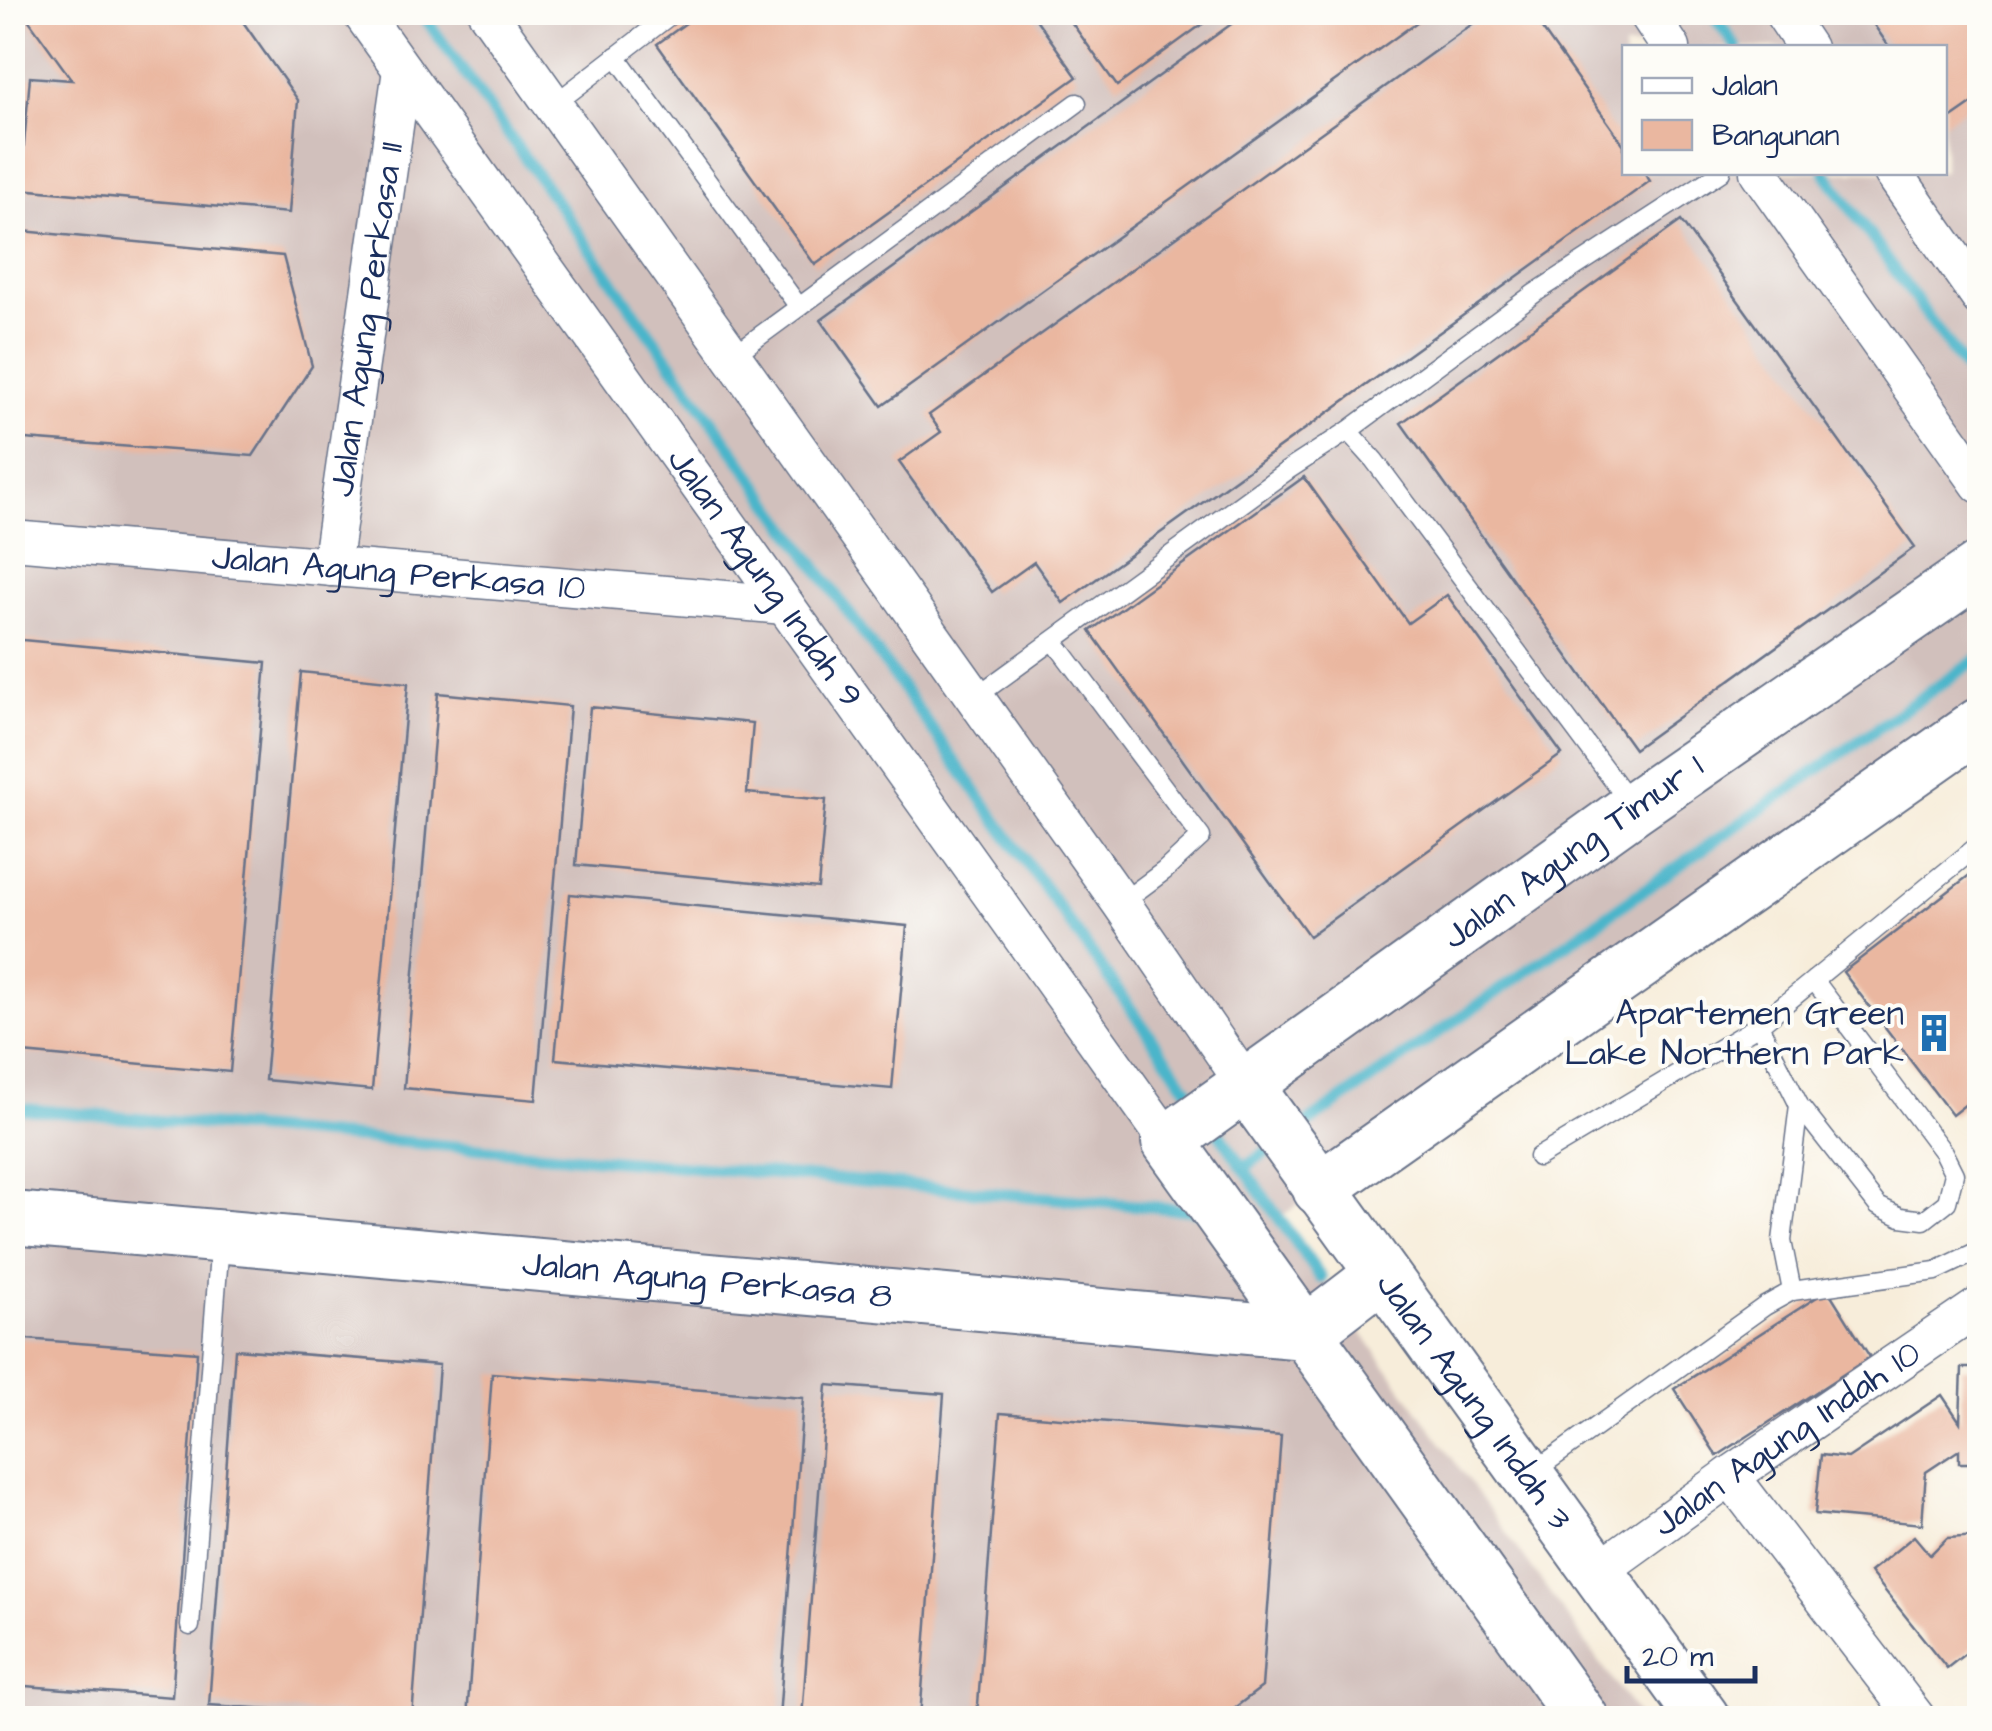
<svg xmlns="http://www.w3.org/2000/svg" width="1992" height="1731" viewBox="0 0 1992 1731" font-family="'Architects Daughter',sans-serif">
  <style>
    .industrial { fill: #d1c0bc; fill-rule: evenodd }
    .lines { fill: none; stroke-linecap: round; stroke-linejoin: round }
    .stream { stroke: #4cb5ca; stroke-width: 12 }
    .building { fill: #eab7a0 }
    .lane-casing { stroke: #687289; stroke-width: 21 }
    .street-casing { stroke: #687289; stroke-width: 41 }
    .secondary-casing { stroke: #687289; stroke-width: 56 }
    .lane { stroke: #fff; stroke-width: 18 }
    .street { stroke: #fff; stroke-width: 38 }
    .secondary { stroke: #fff; stroke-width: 52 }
    .labels { text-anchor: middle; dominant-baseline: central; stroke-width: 8; stroke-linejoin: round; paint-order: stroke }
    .street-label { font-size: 35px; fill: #1b2f5e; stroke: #fdfcf7 }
    .poi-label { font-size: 35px; fill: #1b2f5e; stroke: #fdfcf7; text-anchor: end }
  </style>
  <rect width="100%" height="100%" fill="#fdfcf7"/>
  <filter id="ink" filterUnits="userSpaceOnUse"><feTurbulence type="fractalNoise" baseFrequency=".01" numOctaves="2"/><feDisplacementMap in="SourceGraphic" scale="20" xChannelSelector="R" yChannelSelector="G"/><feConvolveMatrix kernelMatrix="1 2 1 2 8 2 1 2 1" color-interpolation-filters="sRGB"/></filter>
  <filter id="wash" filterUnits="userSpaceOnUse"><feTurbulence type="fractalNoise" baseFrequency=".0048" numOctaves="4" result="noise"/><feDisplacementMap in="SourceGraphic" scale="40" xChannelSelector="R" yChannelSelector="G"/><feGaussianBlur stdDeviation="2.25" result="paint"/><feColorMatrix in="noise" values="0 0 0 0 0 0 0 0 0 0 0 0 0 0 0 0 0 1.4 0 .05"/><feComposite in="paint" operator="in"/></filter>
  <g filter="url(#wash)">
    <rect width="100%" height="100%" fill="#f7edda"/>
    <path class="industrial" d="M 12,13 L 1979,13 L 1979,724 L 1279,1218 L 1640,1718 L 13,1718 ZM 1624,48 L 1944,48 L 1944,172 L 1624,172 Z"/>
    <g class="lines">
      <g class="stream">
        <polyline points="421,12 1200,1106"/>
        <polyline points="1712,12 1737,48"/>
        <polyline points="1825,172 1980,390"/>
        <polyline points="12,1108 1201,1211"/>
        <polyline points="1211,1122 1321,1278"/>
        <polyline points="1295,1132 1980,657"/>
        <polyline points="1244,1168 1274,1146"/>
      </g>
    </g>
    <g id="blocks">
      <g class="building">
        <polygon points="28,12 236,12 298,100 289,213 20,189 30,77 72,80 25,15"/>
        <polygon points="701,12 1031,12 1077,77 815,265 657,44"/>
        <polygon points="1064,12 1219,12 1117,86"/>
        <polygon points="1248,12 1431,12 882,406 821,320"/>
        <polygon points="1489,12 1530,12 1624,145 1624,172 1644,172 1650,181 1063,603 1034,562 992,592 899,462 941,432 929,415"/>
        <polygon points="1865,12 1980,12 1980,98 1944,123 1944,48 1890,48"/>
        <polygon points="1681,221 1915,547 1634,749 1401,423"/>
        <polygon points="12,230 283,256 312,366 253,456 12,438"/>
        <polygon points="1304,477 1408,623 1447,595 1562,754 1309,936 1090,631"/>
        <polygon points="12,639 266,663 230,1072 12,1052"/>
        <polygon points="301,672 408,683 372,1090 265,1080"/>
        <polygon points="438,693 570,706 536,1100 404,1088"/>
        <polygon points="590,707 753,723 747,793 826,800 818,888 576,865"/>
        <polygon points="1980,867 1980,1093 1952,1115 1843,972"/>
        <polygon points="570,894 907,926 892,1089 555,1059"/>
        <polygon points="1828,1290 1870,1357 1717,1456 1674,1389"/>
        <polygon points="12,1338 197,1352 172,1697 12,1685"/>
        <polygon points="235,1349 439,1365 412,1718 209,1705"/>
        <polygon points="1962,1368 1980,1368 1980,1463 1959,1463 1959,1450 1926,1472 1922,1524 1815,1514 1821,1455 1848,1458 1942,1395 1960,1422"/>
        <polygon points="492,1373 803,1398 779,1718 467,1718"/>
        <polygon points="827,1385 944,1394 920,1718 802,1718"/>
        <polygon points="1000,1413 1281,1436 1262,1687 1221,1718 977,1718"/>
        <polygon points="1914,1536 1930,1555 1947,1538 1980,1536 1980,1598 1972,1606 1980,1616 1980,1642 1947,1668 1870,1572"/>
      </g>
    </g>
  </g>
  <g filter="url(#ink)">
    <use href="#blocks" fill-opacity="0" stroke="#687289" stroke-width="2.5"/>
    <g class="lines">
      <g class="lane-casing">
        <g id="lane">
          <polyline points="616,56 799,307"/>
          <polyline points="552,106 674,12"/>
          <polyline points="731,357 1077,103"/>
          <polyline points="1348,431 1535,293 1721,172"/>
          <polyline points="1054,641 1201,837 1164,871 1121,903"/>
          <polyline points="974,698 1288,470 1348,431 1374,460 1630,803"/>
          <polyline points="1759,1025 1799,1105 1878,1206 1901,1217 1924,1220 1947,1202 1954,1174 1943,1152 1814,980"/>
          <polyline points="1538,1157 1759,1025 1980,844"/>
          <polyline points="1792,1291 1782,1241 1799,1105"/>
          <polyline points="1533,1472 1765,1306 1792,1291 1936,1271 1980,1250"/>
          <polyline points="190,1626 220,1242"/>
        </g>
      </g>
      <g class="street-casing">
        <g id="street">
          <path id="s1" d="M 361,12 L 1168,1141"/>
          <polyline points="487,12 1121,903 1246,1085"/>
          <polyline points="1647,12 1671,48"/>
          <polyline points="1783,12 1807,48"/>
          <polyline points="1759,172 1980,484"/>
          <polyline points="1893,172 1980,297"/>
          <path id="s2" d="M 12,540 L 785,605"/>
          <path id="s3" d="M 331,567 L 402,70"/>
          <polyline points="1730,1476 1916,1718"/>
          <path id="s4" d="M 1597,1572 L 1730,1476 L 1980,1306"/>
        </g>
      </g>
      <g class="secondary-casing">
        <g id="secondary">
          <path id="s5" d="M 1246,1085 L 1703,1718"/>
          <polyline points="1319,1189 1980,724"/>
          <path id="s6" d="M 12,1218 L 1305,1333 L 1382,1274"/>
          <path id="s7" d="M 1582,1718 L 1168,1141 L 1633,808 L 1980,568"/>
        </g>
      </g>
      <use href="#lane" class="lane"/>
      <use href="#street" class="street"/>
      <use href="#secondary" class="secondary"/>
    </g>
  </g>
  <defs>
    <g id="building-bare" transform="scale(3)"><path d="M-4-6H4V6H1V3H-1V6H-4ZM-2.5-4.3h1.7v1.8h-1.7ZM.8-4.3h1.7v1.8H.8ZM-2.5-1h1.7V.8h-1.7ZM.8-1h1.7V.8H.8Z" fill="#1f6fb2" stroke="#fdfcf7" stroke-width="2.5" paint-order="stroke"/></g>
  </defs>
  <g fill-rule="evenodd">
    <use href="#building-bare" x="1934" y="1033"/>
  </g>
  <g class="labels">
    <g class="street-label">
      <text stroke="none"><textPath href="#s3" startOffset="250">Jalan Agung Perkasa 11</textPath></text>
      <text stroke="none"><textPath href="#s2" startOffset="388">Jalan Agung Perkasa 10</textPath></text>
      <text stroke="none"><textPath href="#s1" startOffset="695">Jalan Agung Indah 9</textPath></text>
      <text stroke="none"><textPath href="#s7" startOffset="1208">Jalan Agung Timur 1</textPath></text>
      <text stroke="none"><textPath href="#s6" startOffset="698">Jalan Agung Perkasa 8</textPath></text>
      <text stroke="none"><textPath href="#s5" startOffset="390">Jalan Agung Indah 3</textPath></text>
      <text stroke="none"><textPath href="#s4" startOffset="232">Jalan Agung Indah 10</textPath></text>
    </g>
    <g class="poi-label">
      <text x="1904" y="1013">Apartemen Green<tspan x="1904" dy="40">Lake Northern Park</tspan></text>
    </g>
  </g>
  <rect width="1992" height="1731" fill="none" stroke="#fdfcf7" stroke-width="50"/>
  <rect x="1622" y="45" width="325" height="130" fill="#fdfcf7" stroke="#a3aaba" stroke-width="2.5"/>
  <rect x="1642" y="78" width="50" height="15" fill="#ffffff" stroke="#a3aaba" stroke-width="2.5"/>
  <text x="1712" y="95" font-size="30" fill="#1b2f5e">Jalan</text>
  <rect x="1642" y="120" width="50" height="30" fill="#eab7a0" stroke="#a3aaba" stroke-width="2.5"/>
  <text x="1712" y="145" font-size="30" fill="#1b2f5e">Bangunan</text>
  <path d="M1627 1666v15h128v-15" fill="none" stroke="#1b2f5e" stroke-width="5"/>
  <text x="1642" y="1666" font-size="30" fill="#1b2f5e" stroke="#fdfcf7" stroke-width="8" paint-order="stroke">20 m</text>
</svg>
